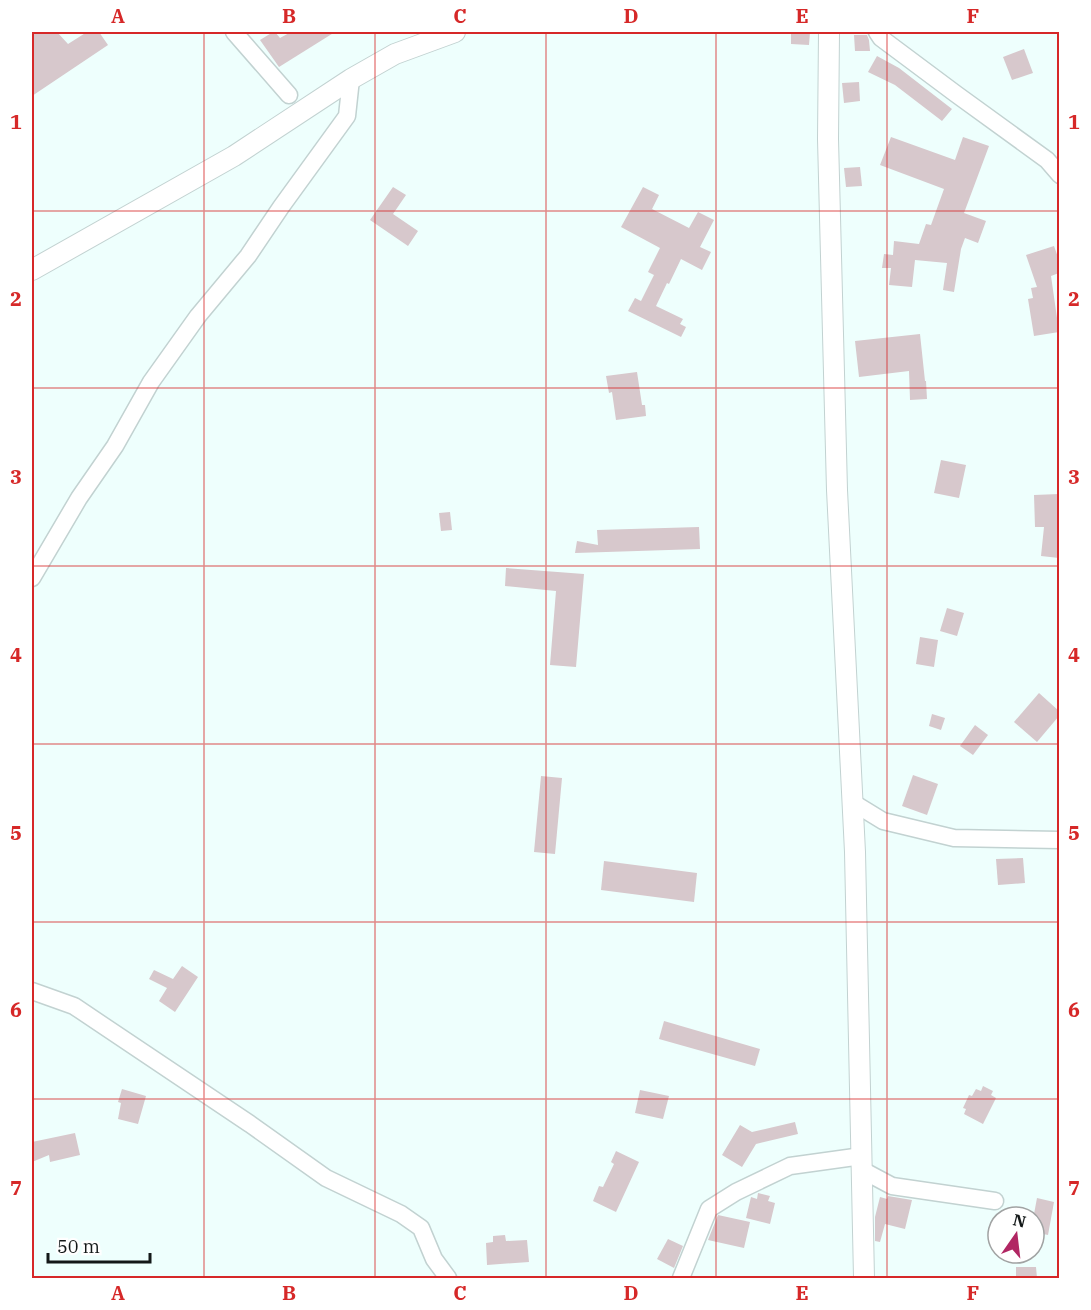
<svg xmlns="http://www.w3.org/2000/svg" width="1091" height="1310" viewBox="0 0 1091 1310" font-family="'IBM Plex Serif',serif">
  <style>
    .building { fill: #d7c8cc }
    .lines { fill: none; stroke-linecap: round; stroke-linejoin: round }
    .minor-casing { stroke: #c2d2d1; stroke-width: 19 }
    .tertiary-casing { stroke: #c2d2d1; stroke-width: 22 }
    .minor { stroke: #fff; stroke-width: 16 }
    .tertiary { stroke: #fff; stroke-width: 20 }
    .grid { fill: none; stroke: #d62828; stroke-width: 1.5; stroke-opacity: 0.55 }
    .neatline { fill: none; stroke: #d62828; stroke-width: 2 }
    .grid-label { font-size: 20px; text-anchor: middle; font-weight: bold; fill: #d62828 }
  </style>
  <rect width="100%" height="100%" fill="#eefffd"/>
  <g class="building">
    <polygon points="35,32 57,32 68,44 87,32 99,32 108,45 32,96 32,35"/>
    <polygon points="273,32 275,32 280,38 291,32 335,32 279,67 260,40"/>
    <polygon points="791,32 810,32 809,45 791,44"/>
    <polygon points="854,35 867,35 869,40 870,51 855,51"/>
    <polygon points="1024,49 1033,73 1012,80 1003,57"/>
    <polygon points="877,56 899,68 952,109 942,121 895,85 868,72"/>
    <polygon points="859,82 860,101 844,103 842,83"/>
    <polygon points="891,137 955,160 963,137 989,146 964,213 986,221 978,243 965,238 961,249 954,292 943,290 947,263 915,260 912,287 889,285 891,268 882,268 884,254 893,255 894,241 919,244 926,224 931,225 944,189 880,165"/>
    <polygon points="860,167 862,186 846,187 844,168"/>
    <polygon points="393,187 406,195 393,214 418,231 408,246 370,220"/>
    <polygon points="643,187 659,195 652,209 689,228 698,212 714,220 700,247 711,252 702,270 681,259 669,284 667,283 656,306 683,319 680,324 686,327 681,337 628,311 635,298 641,301 654,275 648,272 660,248 621,227"/>
    <polygon points="1054,246 1059,260 1059,273 1051,276 1059,332 1034,336 1028,299 1033,298 1031,288 1037,287 1026,255"/>
    <polygon points="920,334 925,381 926,381 927,399 910,400 909,371 859,377 855,341"/>
    <polygon points="637,372 642,405 645,405 646,416 616,420 612,392 609,393 606,376"/>
    <polygon points="941,460 966,465 959,498 934,493"/>
    <polygon points="1059,494 1059,558 1041,556 1044,527 1035,527 1034,495"/>
    <polygon points="450,512 452,530 441,531 439,513"/>
    <polygon points="699,527 700,549 575,553 577,541 598,545 597,530"/>
    <polygon points="506,568 584,574 576,667 550,665 556,591 505,586"/>
    <polygon points="947,608 964,613 957,636 940,631"/>
    <polygon points="920,637 938,640 934,667 916,664"/>
    <polygon points="1039,693 1059,711 1059,716 1037,742 1014,722"/>
    <polygon points="932,714 945,718 941,730 929,726"/>
    <polygon points="975,725 988,735 973,755 960,746"/>
    <polygon points="913,775 938,784 927,815 902,806"/>
    <polygon points="541,776 562,778 555,854 534,852"/>
    <polygon points="1023,858 1025,883 998,885 996,859"/>
    <polygon points="604,861 697,873 694,902 601,890"/>
    <polygon points="182,966 198,977 175,1012 159,1001 167,988 149,979 154,970 173,979"/>
    <polygon points="664,1021 760,1049 755,1066 659,1039"/>
    <polygon points="983,1086 993,1091 991,1095 996,1098 983,1124 964,1114 966,1109 963,1108 969,1095 972,1096 976,1089 981,1091"/>
    <polygon points="122,1089 146,1096 138,1124 118,1119 121,1103 118,1102"/>
    <polygon points="640,1090 669,1096 663,1119 635,1113"/>
    <polygon points="795,1122 798,1134 756,1144 742,1167 722,1155 740,1125 752,1132"/>
    <polygon points="75,1133 80,1155 50,1162 49,1155 32,1162 32,1142"/>
    <polygon points="616,1151 639,1162 616,1212 593,1201 599,1186 603,1187 614,1164 611,1162"/>
    <polygon points="758,1193 770,1196 768,1201 775,1203 770,1224 746,1218 751,1197 757,1199"/>
    <polygon points="888,1196 912,1200 905,1229 885,1224 880,1242 875,1241 875,1217 880,1197 887,1199"/>
    <polygon points="1037,1198 1054,1202 1048,1235 1034,1232 1034,1214"/>
    <polygon points="718,1215 750,1222 744,1248 708,1240"/>
    <polygon points="505,1235 506,1241 527,1240 529,1262 487,1265 486,1243 493,1242 493,1236"/>
    <polygon points="668,1239 683,1246 674,1268 657,1259"/>
    <polygon points="1016,1267 1036,1267 1037,1278 1016,1278"/>
  </g>
  <g class="lines">
    <g class="minor-casing">
      <g id="minor">
        <polyline points="234,32 289,95"/>
        <polyline points="877,32 881,38 956,94 1047,160 1060,175"/>
        <polyline points="32,578 79,498 115,446 151,382 198,316 248,256 281,207 347,116 351,79"/>
        <polyline points="852,802 883,821 954,838 1060,840"/>
        <polyline points="32,991 74,1006 250,1124 326,1178 401,1214 421,1228 434,1259 448,1278"/>
        <polyline points="862,1170 892,1186 995,1201"/>
        <polyline points="681,1278 709,1209 736,1192 790,1166 862,1156"/>
      </g>
    </g>
    <g class="tertiary-casing">
      <g id="tertiary">
        <polyline points="829,32 828,139 837,490 855,852 864,1278"/>
        <polyline points="32,270 234,156 351,79 395,54 455,32"/>
      </g>
    </g>
    <use href="#minor" class="minor"/>
    <use href="#tertiary" class="tertiary"/>
  </g>
  <path class="grid" d="M 204,32 L 204,1278M 375,32 L 375,1278M 546,32 L 546,1278M 716,32 L 716,1278M 887,32 L 887,1278M 32,211 L 1060,211M 32,388 L 1060,388M 32,566 L 1060,566M 32,744 L 1060,744M 32,922 L 1060,922M 32,1099 L 1060,1099"/>
  <rect width="1091" height="1310" fill="none" stroke="#ffffff" stroke-width="66"/>
  <g transform="translate(1016 1235) rotate(14)"><circle r="28" fill="#ffffff" stroke="#a1a3a3" stroke-width="1.5"/>
  <path d="M0-4.5L10 22L0 15L-10 22Z" fill="#b12663"/>
  <text y="-9" font-size="16" font-weight="bold" text-anchor="middle" fill="#131818">N</text>
  </g>
  <path d="M48 1253v9h102v-9" fill="none" stroke="#131818" stroke-width="3"/>
  <text x="57" y="1253" font-size="18" fill="#131818" stroke="#ffffff" stroke-width="4.5" paint-order="stroke">50 m</text>
  <rect x="33" y="33" width="1025" height="1244" class="neatline"/>
  <g class="grid-label">
    <text x="118" y="23">A</text>
    <text x="289" y="23">B</text>
    <text x="460" y="23">C</text>
    <text x="631" y="23">D</text>
    <text x="802" y="23">E</text>
    <text x="973" y="23">F</text>
    <text x="16" y="129">1</text>
    <text x="1074" y="129">1</text>
    <text x="16" y="306">2</text>
    <text x="1074" y="306">2</text>
    <text x="16" y="484">3</text>
    <text x="1074" y="484">3</text>
    <text x="16" y="662">4</text>
    <text x="1074" y="662">4</text>
    <text x="16" y="840">5</text>
    <text x="1074" y="840">5</text>
    <text x="16" y="1017">6</text>
    <text x="1074" y="1017">6</text>
    <text x="16" y="1195">7</text>
    <text x="1074" y="1195">7</text>
    <text x="118" y="1300">A</text>
    <text x="289" y="1300">B</text>
    <text x="460" y="1300">C</text>
    <text x="631" y="1300">D</text>
    <text x="802" y="1300">E</text>
    <text x="973" y="1300">F</text>
  </g>
</svg>
